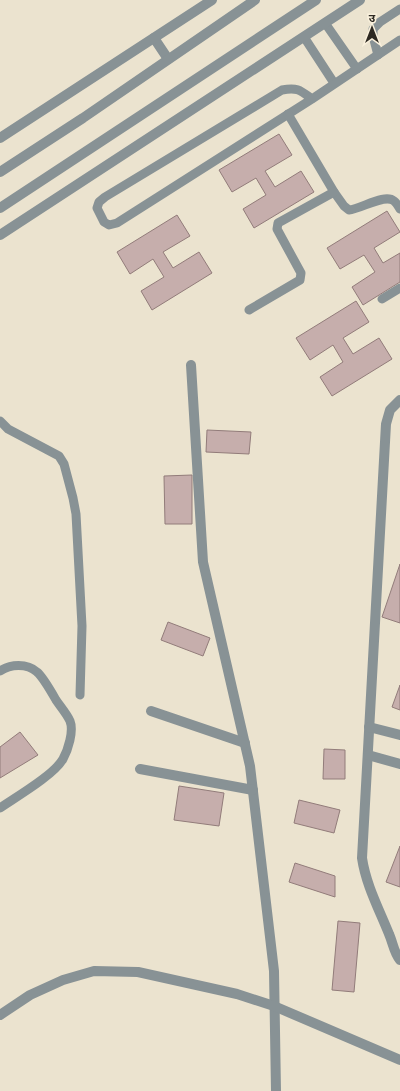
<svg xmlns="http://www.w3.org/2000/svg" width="400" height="1091" viewBox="0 0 400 1091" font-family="'Fira Sans Condensed','Noto Sans Devanagari',sans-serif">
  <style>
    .building { fill: #c6aeac; stroke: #927c7a }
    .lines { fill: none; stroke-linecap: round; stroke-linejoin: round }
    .service { stroke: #889295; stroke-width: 9 }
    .minor { stroke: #889295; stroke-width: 10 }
  </style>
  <rect width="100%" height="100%" fill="#ebe3cf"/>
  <g class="building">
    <polygon points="279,134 292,155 265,171 275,187 301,171 314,192 254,228 243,209 266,195 256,178 232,192 219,170"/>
    <polygon points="387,211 400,232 374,248 383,263 400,253 400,282 363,305 352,287 375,272 364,255 340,269 327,248"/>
    <polygon points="177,215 190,236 163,252 173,268 199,252 212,273 152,310 141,291 164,277 153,259 130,274 117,252"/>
    <polygon points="356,301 369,322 343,338 353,354 379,338 392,359 332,396 320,377 343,362 333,345 310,360 296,338"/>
    <polygon points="207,430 251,432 249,454 206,452"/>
    <polygon points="192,475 192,524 165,524 164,476"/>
    <polygon points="400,564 400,623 382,617"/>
    <polygon points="168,622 210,638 203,656 161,640"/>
    <polygon points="400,685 400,710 392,707"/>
    <polygon points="20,732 38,755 0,778 0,747"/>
    <polygon points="324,749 345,750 345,779 323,779"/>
    <polygon points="179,786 224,793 219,826 174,820"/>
    <polygon points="299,800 340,810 334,833 294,823"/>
    <polygon points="400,846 400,887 386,882"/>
    <polygon points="295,863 335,876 335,897 289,882"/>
    <polygon points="338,921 360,923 354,992 332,990"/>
  </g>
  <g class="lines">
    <g class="service">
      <polyline points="325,23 357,69"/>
      <polyline points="304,37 334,83"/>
      <polyline points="378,55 373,36 373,29 380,22 400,9"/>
      <path d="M 312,99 C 300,90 297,87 282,90 L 105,197 L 99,202 L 97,208 L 104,222 L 109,225 L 117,223 L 312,99 L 400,40"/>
      <path d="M 288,114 L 334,192 L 344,206 L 349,210 C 361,209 385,193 394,201 C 397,203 398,206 400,209"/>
      <polyline points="382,299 400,288"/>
      <polyline points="249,310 300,280 301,273 277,229 278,223 334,192"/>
      <polyline points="0,421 8,429 59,456 64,464 73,498 76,514 82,626 80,695"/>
      <path d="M 0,671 C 10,664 27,663 37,672 C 43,677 52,693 56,700 C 60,706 67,714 70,721 C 74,731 68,750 63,759 C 54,775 16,797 0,808"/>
    </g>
    <g class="minor">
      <polyline points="154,38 168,59"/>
      <polyline points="0,138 212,0"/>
      <polyline points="0,172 83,118 255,0"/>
      <polyline points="0,208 316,0"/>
      <polyline points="0,235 360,0"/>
      <polyline points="191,365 203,562 250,766 274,971 276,1091"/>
      <path d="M 400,400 L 390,410 L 386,424 L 362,858 C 366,885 379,909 389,934 C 393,943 394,953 400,960"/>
      <polyline points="151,711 245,743"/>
      <polyline points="369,727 400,735"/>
      <polyline points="368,755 400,764"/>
      <polyline points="140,769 253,790"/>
      <polyline points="0,1015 30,995 63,980 94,971 138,972 237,994 274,1006 400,1060"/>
    </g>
  </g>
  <g transform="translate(372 28)" stroke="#f9f0dc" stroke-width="3" paint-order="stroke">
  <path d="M0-3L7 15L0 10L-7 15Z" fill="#2d2922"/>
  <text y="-6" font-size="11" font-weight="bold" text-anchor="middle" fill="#2d2922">उ</text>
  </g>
</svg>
